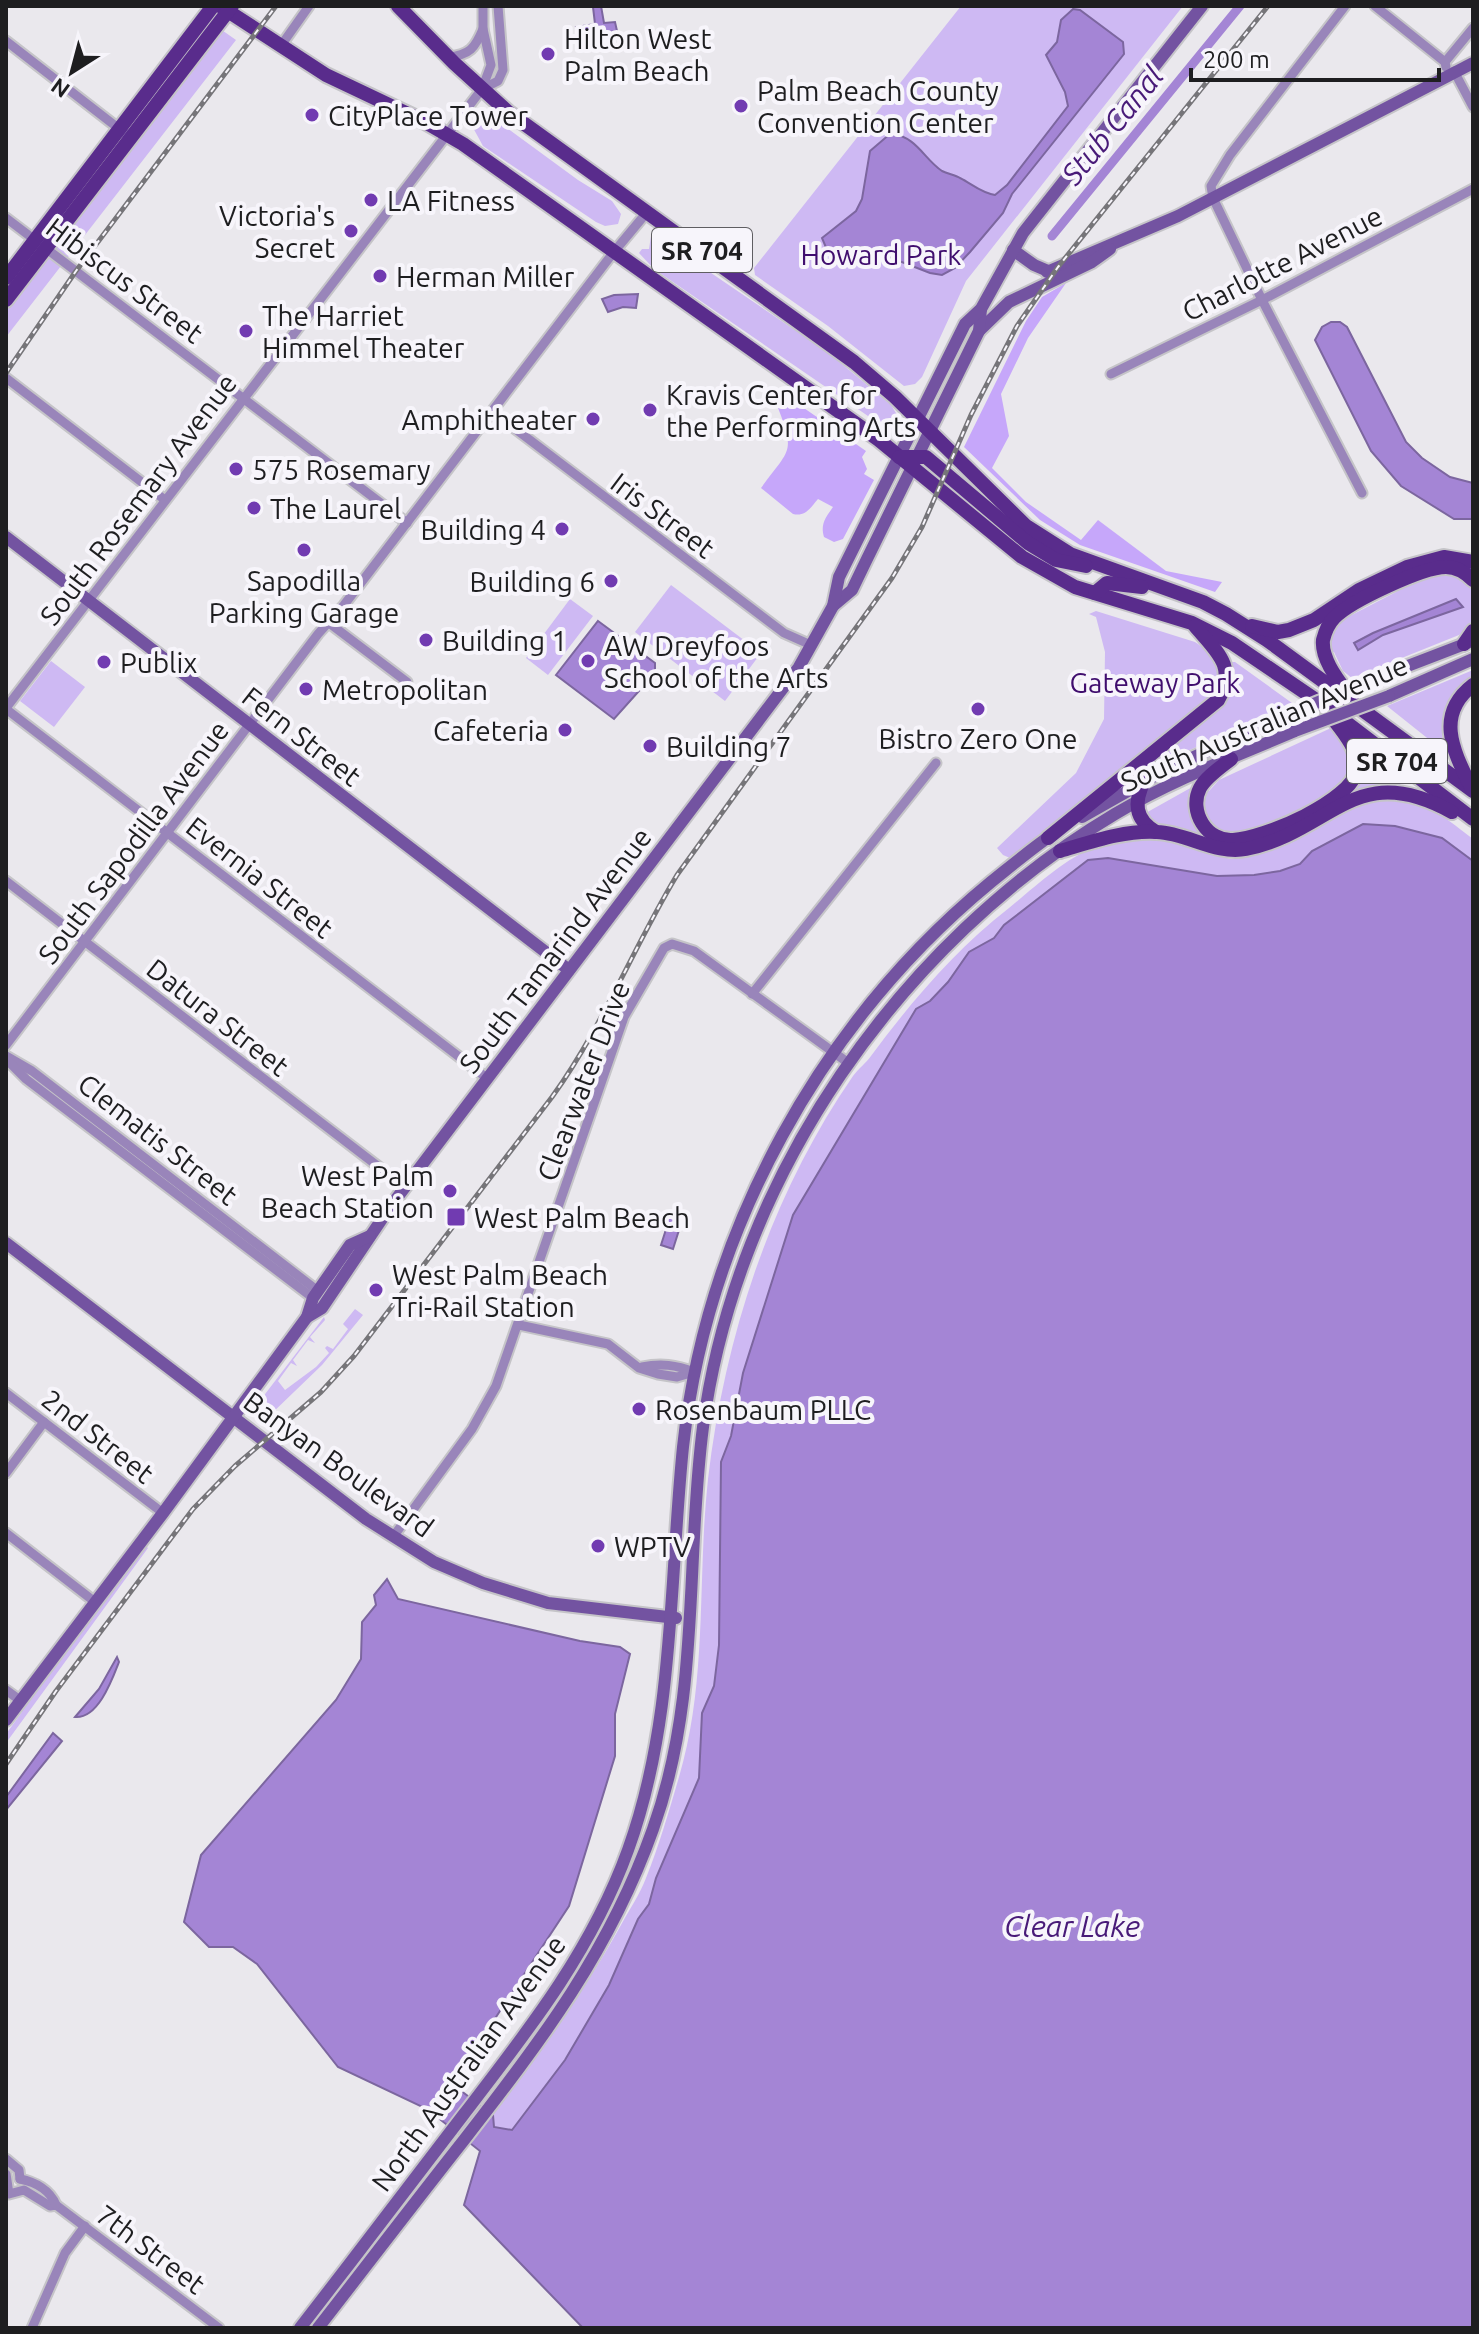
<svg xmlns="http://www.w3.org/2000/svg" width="1479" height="2334" viewBox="0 0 1479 2334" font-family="Ubuntu,sans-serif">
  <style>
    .green { fill: #ceb9f3 }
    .forest { fill: #c6a7fa }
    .water { fill: #a485d5; stroke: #7c669f; stroke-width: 2 }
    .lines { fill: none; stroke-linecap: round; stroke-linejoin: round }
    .canal { stroke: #a485d5; stroke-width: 9 }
    .street-casing { stroke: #c5c4c8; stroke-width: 13 }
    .secondary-casing { stroke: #c5c4c8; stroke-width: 16 }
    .primary-casing { stroke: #c5c4c8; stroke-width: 18 }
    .street { stroke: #9985ba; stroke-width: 9 }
    .secondary { stroke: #7353a1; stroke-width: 12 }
    .primary { stroke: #592c8c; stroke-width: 14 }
    .rail-casing { stroke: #767579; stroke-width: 5 }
    .rail { stroke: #f7f5fb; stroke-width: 2; stroke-dasharray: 6; stroke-linecap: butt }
    .secondary-bridge-casing { stroke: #c5c4c8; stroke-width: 16; stroke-linecap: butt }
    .secondary-bridge { stroke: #7353a1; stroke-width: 12 }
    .poi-dot { fill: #713bb1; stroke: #f7f5fb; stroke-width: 3 }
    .labels { text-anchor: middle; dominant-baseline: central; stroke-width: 8; stroke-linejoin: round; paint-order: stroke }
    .shield { fill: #f7f5fb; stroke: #5f5e62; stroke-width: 2 }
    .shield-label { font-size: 26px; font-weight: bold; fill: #1e1e20 }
    .poi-label { font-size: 28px; fill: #1e1e20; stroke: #f7f5fb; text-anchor: start }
    .park-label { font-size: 28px; fill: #400e6e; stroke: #f7f5fb }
    .street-label { font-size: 28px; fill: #1e1e20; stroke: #f7f5fb }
    .water-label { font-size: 30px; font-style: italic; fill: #481a78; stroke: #f7f5fb }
  </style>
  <rect width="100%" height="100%" fill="#eae8ed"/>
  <g class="green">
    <polygon points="961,6 1183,6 966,281 922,377 915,384 904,386 828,326 755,275 754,268"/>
    <polygon points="209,21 236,40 6,337 6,308 142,128 140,112"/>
    <polygon points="485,115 492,117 578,180 612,201 621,214 618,224 605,226 596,222 483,146 471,124 478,117"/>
    <polygon points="651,236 667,243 830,354 891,405 899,418 897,428 890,430 884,427 654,269 639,253 642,249 649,249"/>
    <polygon points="1448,573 1461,577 1473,590 1472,625 1459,635 1352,678 1343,671 1334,652 1329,651 1331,636 1342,620 1423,578"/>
    <polygon points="671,585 761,653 725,701 635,632"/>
    <polygon points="570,599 593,616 548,675 526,658"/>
    <path d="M 1096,611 L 1195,642 C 1210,652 1218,660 1222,678 L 1207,706 L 1010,858 L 1003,855 L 997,848 L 1076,773 L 1104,719 L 1105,652 L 1096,617 L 1089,614 Z"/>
    <polygon points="51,661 85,687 54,727 20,701"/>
    <polygon points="1228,662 1235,662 1292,703 1140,773 1139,770 1218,708"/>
    <path d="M 1473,670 L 1473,679 C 1450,697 1436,719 1445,749 L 1441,749 L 1387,706 Z"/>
    <path d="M 1331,728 L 1347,746 L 1345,749 L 1347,754 L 1350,754 C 1351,767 1352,778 1341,788 C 1326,801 1303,809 1286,817 C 1248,833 1199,853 1204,789 L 1209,791 L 1219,780 Z"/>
    <polygon points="1361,755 1366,756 1401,781 1400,786 1375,785 1347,798 1359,780"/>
    <polygon points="1194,786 1189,813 1207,838 1158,827 1144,814"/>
    <path d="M 1381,800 C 1428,800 1437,812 1473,839 L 1473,861 L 1442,838 L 1312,851 L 1300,864 L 1280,871 L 1254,875 L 1217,876 L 1108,858 L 1088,860 L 1004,925 L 994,938 L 969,952 L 948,982 L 930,1001 L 916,1009 L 743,1373 L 731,1436 L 721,1462 L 719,1645 L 714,1686 L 702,1714 L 699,1778 L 656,1878 L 649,1904 L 638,1919 L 609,1985 L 565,2060 L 512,2130 L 494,2127 L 493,2115 C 539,2054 584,1992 621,1925 C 629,1910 640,1894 646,1878 C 659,1846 669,1811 679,1777 C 708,1680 697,1579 708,1479 C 725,1335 771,1195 853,1076 C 859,1068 866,1063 871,1056 C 911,1002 955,950 1009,908 C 1035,887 1064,859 1095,847 C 1126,835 1169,839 1200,848 C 1210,851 1223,859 1234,859 C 1240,859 1245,856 1251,854 C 1297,843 1335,810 1381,800 Z"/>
    <polygon points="355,1309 363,1315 322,1365 268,1417 258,1417 256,1411 259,1402 324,1317 325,1320 310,1337 315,1343 308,1340 293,1360 297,1366 291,1363 278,1381 285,1390 316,1367 329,1353 325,1348 327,1346 333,1349 348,1329 343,1324"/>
    <polygon points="145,1545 148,1548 6,1743 6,1734 22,1712 20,1708"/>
  </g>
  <g class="forest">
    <polygon points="1066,283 1028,338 1001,394 1009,436 992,468 1026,502 1081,540 1098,520 1166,571 1222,582 1215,592 1080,545 1040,520 964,447 1026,321 1042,297"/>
    <path d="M 788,397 L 866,451 L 862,457 L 867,469 L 864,474 L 874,480 L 843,539 L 834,542 L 824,537 C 820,524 826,517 833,507 L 818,499 C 811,507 806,517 793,514 L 761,488 C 789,449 796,454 778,408 L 782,400 Z"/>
  </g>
  <g class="water">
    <polygon points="601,6 604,23 615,22 617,31 578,36 576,27 595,24 593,7"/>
    <path d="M 1073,9 L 1080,10 L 1123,42 L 1124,54 L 1012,194 L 1003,213 L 970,252 L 955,268 L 942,275 L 930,273 L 863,247 L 827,250 L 822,238 L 856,211 L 862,199 L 870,151 L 891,133 C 918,138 923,158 942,171 C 948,174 955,175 960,178 C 972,184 981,193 995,195 L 1007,185 L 1068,106 L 1065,92 L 1046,55 L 1057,42 L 1061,20 Z"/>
    <polygon points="638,294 636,308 623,307 608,312 602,299 614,295"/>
    <polygon points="1331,322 1340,322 1347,327 1406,442 1422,458 1450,477 1473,483 1473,519 1454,519 1401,486 1371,451 1315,340 1322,327"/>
    <polygon points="1456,599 1463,607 1383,635 1358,650 1354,643 1373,633"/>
    <polygon points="598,621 655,663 655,673 614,719 556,675"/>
    <polygon points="1363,824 1395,826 1442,838 1473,861 1473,2328 583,2328 464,2205 480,2151 427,2109 338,2067 257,1964 233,1947 209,1947 184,1922 201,1855 336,1700 361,1659 362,1622 376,1605 374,1595 387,1579 398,1599 580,1641 620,1647 630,1654 615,1714 615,1756 569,1906 452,2084 493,2115 494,2127 512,2130 565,2060 609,1985 638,1919 649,1904 656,1878 699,1778 702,1713 714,1686 719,1645 721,1462 731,1436 743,1373 793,1215 916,1009 930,1001 948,982 969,952 994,938 1004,925 1088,860 1108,858 1217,876 1254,875 1280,871 1300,864 1312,851"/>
    <polygon points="666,1214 688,1221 686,1228 680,1227 673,1249 661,1245 668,1223 663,1221"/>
    <path d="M 117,1657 L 119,1662 C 112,1680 98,1719 75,1717 L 99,1689 Z"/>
    <polygon points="53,1733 62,1741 6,1810 6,1797"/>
  </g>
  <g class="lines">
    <polyline class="canal" points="1052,236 1240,6"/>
    <g class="street-casing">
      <g id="street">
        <polyline points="1345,6 1230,155 1211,186 1213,198 1262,300 1362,493"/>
        <polyline points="1375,6 1445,62"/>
        <polyline points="6,41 131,138"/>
        <polyline points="280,47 309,6"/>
        <path d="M 448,57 C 470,55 475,48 483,29"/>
        <polyline points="1446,67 1445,62 1473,28"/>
        <polyline points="1454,71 1473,107"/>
        <polyline points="482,89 498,81 503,70 498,6"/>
        <polyline points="6,218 407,523"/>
        <polyline points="1111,374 1262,300 1473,189"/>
        <polyline points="6,378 165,500"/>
        <polyline points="493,412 784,633 811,645"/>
        <polyline points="329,623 407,682"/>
        <polyline points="6,708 482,89 491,65 483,29 483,6"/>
        <polyline points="6,709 488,1079"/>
        <polyline points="6,881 405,1187"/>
        <polyline points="752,994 936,763"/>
        <polyline points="6,1045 318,634 344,605 613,253 648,211"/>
        <polyline points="6,1056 32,1071 318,1291"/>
        <polyline points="8,1061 26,1079 313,1298"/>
        <polyline points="519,1325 608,1344 639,1368 658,1374 677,1377 694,1372"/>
        <path d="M 642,1367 C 661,1363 676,1365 694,1372"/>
        <polyline points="6,1393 163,1513"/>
        <polyline points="6,1473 44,1422"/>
        <polyline points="6,1533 95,1602"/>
        <polyline points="393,1537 472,1429 496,1386 624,1017 664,948 672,944 694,951 847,1062"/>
        <polyline points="6,1690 21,1701"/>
        <polyline points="6,2159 19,2170 20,2179"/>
        <polyline points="6,2174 9,2194 24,2190 50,2206 56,2205 219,2328"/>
        <path d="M 20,2179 C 35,2182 50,2190 56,2205"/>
        <polyline points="32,2328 65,2253 85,2226"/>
      </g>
    </g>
    <g class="secondary-casing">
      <g id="secondary">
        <polyline points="1013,250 1034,265 1055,274"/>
        <polyline points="1047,272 1178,216 1473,63"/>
        <polyline points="979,331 1009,302 1092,262 1110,249"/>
        <polyline points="6,537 569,970"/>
        <polyline points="833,606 852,590 866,561 979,331 981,309"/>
        <polyline points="1379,677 1470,642"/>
        <polyline points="1389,696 1473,659"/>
        <polyline points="1082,817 1165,770 1287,715"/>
        <polyline points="6,1243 366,1519 434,1562 483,1583 548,1603 676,1618"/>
        <polyline points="307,1317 322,1308 390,1207 799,667 833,606 839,577 965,324 981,309 1023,233 1202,6"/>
        <polyline points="6,1720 163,1513 307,1317 313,1298 350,1245 370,1236"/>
        <path d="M 300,2328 C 355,2257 409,2186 464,2114 C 528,2031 592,1950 628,1850 C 675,1720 669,1583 683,1447 C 707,1229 821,1022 991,882 C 1011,866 1031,849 1053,834"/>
        <path d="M 318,2328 C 367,2265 415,2202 464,2140 C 542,2040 610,1950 653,1829 C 701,1695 685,1563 703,1427 C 736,1177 900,942 1115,814 C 1172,780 1234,757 1295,731"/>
      </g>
    </g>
    <g class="primary-casing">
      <g id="primary">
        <polyline points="220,6 326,75 425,122 463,144 879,440 1022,557 1075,587 1192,623 1232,643 1322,704 1473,819"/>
        <polyline points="398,6 454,63 508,112 854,362 895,397 1026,526 1070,554 1203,602 1226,614 1267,640 1473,791"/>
        <polyline points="6,278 213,6"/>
        <polyline points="6,300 232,6"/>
        <polyline points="899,457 926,457 1028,543 1056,560 1086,566"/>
        <polyline points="1095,593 1107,583 1142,587"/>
        <polyline points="1252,626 1278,632 1289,630 1314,620 1359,590 1407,567 1444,557 1473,562"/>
        <polyline points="1464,644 1473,631"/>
        <path d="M 1349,695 C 1338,680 1321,659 1323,640 C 1325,632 1329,623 1334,618 C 1350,601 1423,567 1446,567 C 1457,567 1466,573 1473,580"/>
        <path d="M 1231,759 C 1221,767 1206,777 1200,788 C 1188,811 1207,842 1233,840 C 1262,839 1353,801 1357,769 C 1359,751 1345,734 1334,720"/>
        <path d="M 1144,781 C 1134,802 1134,819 1156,832"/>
        <path d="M 1471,787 C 1454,752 1434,715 1473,685"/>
        <path d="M 1048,838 L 1218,700 C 1238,667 1216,651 1195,626"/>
        <path d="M 1060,851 C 1091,842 1124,830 1157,832 C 1187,833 1216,855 1246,849 C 1333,831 1354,758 1452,812"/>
      </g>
    </g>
    <use href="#street" class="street"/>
    <use href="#secondary" class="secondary"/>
    <use href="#primary" class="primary"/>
    <g class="rail-casing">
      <g id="rail">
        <polyline points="6,373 76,271 276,6"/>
        <path d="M 6,1764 L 56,1691 L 193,1509 L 235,1466 L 321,1392 L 354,1356 L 552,1097 C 602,1028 633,948 677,875 L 892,578 L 922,527 L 971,415 L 1017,326 L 1058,267 L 1268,6"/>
      </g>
    </g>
    <use href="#rail" class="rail"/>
    <g class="secondary-bridge-casing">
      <g id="secondary-bridge">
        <polyline points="1287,715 1379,677"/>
        <polyline points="1295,731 1389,696"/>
      </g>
    </g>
    <use href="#secondary-bridge" class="secondary-bridge"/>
  </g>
  <g class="poi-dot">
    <circle cx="548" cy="54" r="8"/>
    <circle cx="741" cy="106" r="8"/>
    <circle cx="312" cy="115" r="8"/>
    <circle cx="371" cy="200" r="8"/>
    <circle cx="351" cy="231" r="8"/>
    <circle cx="380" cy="276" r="8"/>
    <circle cx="246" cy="331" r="8"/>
    <circle cx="650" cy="410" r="8"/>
    <circle cx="593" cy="419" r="8"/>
    <circle cx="236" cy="469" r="8"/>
    <circle cx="254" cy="508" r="8"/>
    <circle cx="562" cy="529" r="8"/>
    <circle cx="304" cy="550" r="8"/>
    <circle cx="611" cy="581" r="8"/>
    <circle cx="426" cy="640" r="8"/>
    <circle cx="588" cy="661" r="8"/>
    <circle cx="104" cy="662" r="8"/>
    <circle cx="306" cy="689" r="8"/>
    <circle cx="978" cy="709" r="8"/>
    <circle cx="565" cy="730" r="8"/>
    <circle cx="650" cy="746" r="8"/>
    <circle cx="450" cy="1191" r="8"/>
    <rect x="446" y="1207" width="20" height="20" rx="4"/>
    <circle cx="376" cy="1290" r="8"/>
    <circle cx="639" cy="1409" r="8"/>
    <circle cx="598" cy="1546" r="8"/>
  </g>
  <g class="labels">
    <g class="shield">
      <rect x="652" y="228" width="100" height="44" rx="6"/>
      <rect x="1347" y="739" width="100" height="44" rx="6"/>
    </g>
    <g class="shield-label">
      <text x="702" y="250">SR 704</text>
      <text x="1397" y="761">SR 704</text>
    </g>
    <g class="poi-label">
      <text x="564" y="38">Hilton West<tspan x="564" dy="32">Palm Beach</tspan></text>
      <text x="757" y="90">Palm Beach County<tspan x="757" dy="32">Convention Center</tspan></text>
      <text x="328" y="115">CityPlace Tower</text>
      <text x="387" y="200">LA Fitness</text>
      <text x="335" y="215" text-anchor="end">Victoria's<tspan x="335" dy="32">Secret</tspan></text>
      <text x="396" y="276">Herman Miller</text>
      <text x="262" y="315">The Harriet<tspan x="262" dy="32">Himmel Theater</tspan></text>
      <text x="666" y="394">Kravis Center for<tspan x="666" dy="32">the Performing Arts</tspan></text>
      <text x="577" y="419" text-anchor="end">Amphitheater</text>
      <text x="252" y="469">575 Rosemary</text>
      <text x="270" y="508">The Laurel</text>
      <text x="546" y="529" text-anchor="end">Building 4</text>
      <text x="304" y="580" text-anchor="middle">Sapodilla<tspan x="304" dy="32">Parking Garage</tspan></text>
      <text x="595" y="581" text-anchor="end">Building 6</text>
      <text x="442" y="640">Building 1</text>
      <text x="604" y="645">AW Dreyfoos<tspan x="604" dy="32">School of the Arts</tspan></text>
      <text x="120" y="662">Publix</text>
      <text x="322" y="689">Metropolitan</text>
      <text x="549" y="730" text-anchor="end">Cafeteria</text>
      <text x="978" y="738" text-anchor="middle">Bistro Zero One</text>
      <text x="666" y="746">Building 7</text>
      <text x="434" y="1175" text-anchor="end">West Palm<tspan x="434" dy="32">Beach Station</tspan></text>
      <text x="474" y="1217">West Palm Beach</text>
      <text x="392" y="1274">West Palm Beach<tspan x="392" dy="32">Tri-Rail Station</tspan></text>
      <text x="655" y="1409">Rosenbaum PLLC</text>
      <text x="614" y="1546">WPTV</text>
    </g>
    <g class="park-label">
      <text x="881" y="254">Howard Park</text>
      <text x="1155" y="682">Gateway Park</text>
    </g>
    <g class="street-label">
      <text transform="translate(1282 263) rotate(-27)">Charlotte Avenue</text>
      <text transform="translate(125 280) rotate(37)">Hibiscus Street</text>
      <text transform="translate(138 499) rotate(-53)">South Rosemary Avenue</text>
      <text transform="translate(663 515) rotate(37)">Iris Street</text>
      <text transform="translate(1264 723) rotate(-23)">South Australian Avenue</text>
      <text transform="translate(302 736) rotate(38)">Fern Street</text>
      <text transform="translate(133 842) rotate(-53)">South Sapodilla Avenue</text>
      <text transform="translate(260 877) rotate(38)">Evernia Street</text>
      <text transform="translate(555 950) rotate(-53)">South Tamarind Avenue</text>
      <text transform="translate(218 1017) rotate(38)">Datura Street</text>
      <text transform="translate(583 1081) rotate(-69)">Clearwater Drive</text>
      <text transform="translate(158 1139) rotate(38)">Clematis Street</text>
      <text transform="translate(98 1436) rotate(38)">2nd Street</text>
      <text transform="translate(339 1464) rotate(36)">Banyan Boulevard</text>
      <text transform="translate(468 2063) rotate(-54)">North Australian Avenue</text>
      <text transform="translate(151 2249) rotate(37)">7th Street</text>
    </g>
    <g class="water-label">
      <text transform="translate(1112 125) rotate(-51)">Stub Canal</text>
      <text x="1072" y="1926">Clear Lake</text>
    </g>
  </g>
  <rect width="1479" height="2334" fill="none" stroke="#1e1e20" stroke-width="16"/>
  <g transform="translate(72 72) rotate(216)" stroke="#f7f5fb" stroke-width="6" paint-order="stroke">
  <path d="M0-6L14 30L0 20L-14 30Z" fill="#1e1e20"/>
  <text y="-12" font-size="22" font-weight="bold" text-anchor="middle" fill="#1e1e20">N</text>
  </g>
  <path d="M1191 68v12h248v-12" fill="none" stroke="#1e1e20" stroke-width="4"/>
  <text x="1203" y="68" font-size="24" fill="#1e1e20" stroke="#f7f5fb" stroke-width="6" paint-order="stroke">200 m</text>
</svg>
